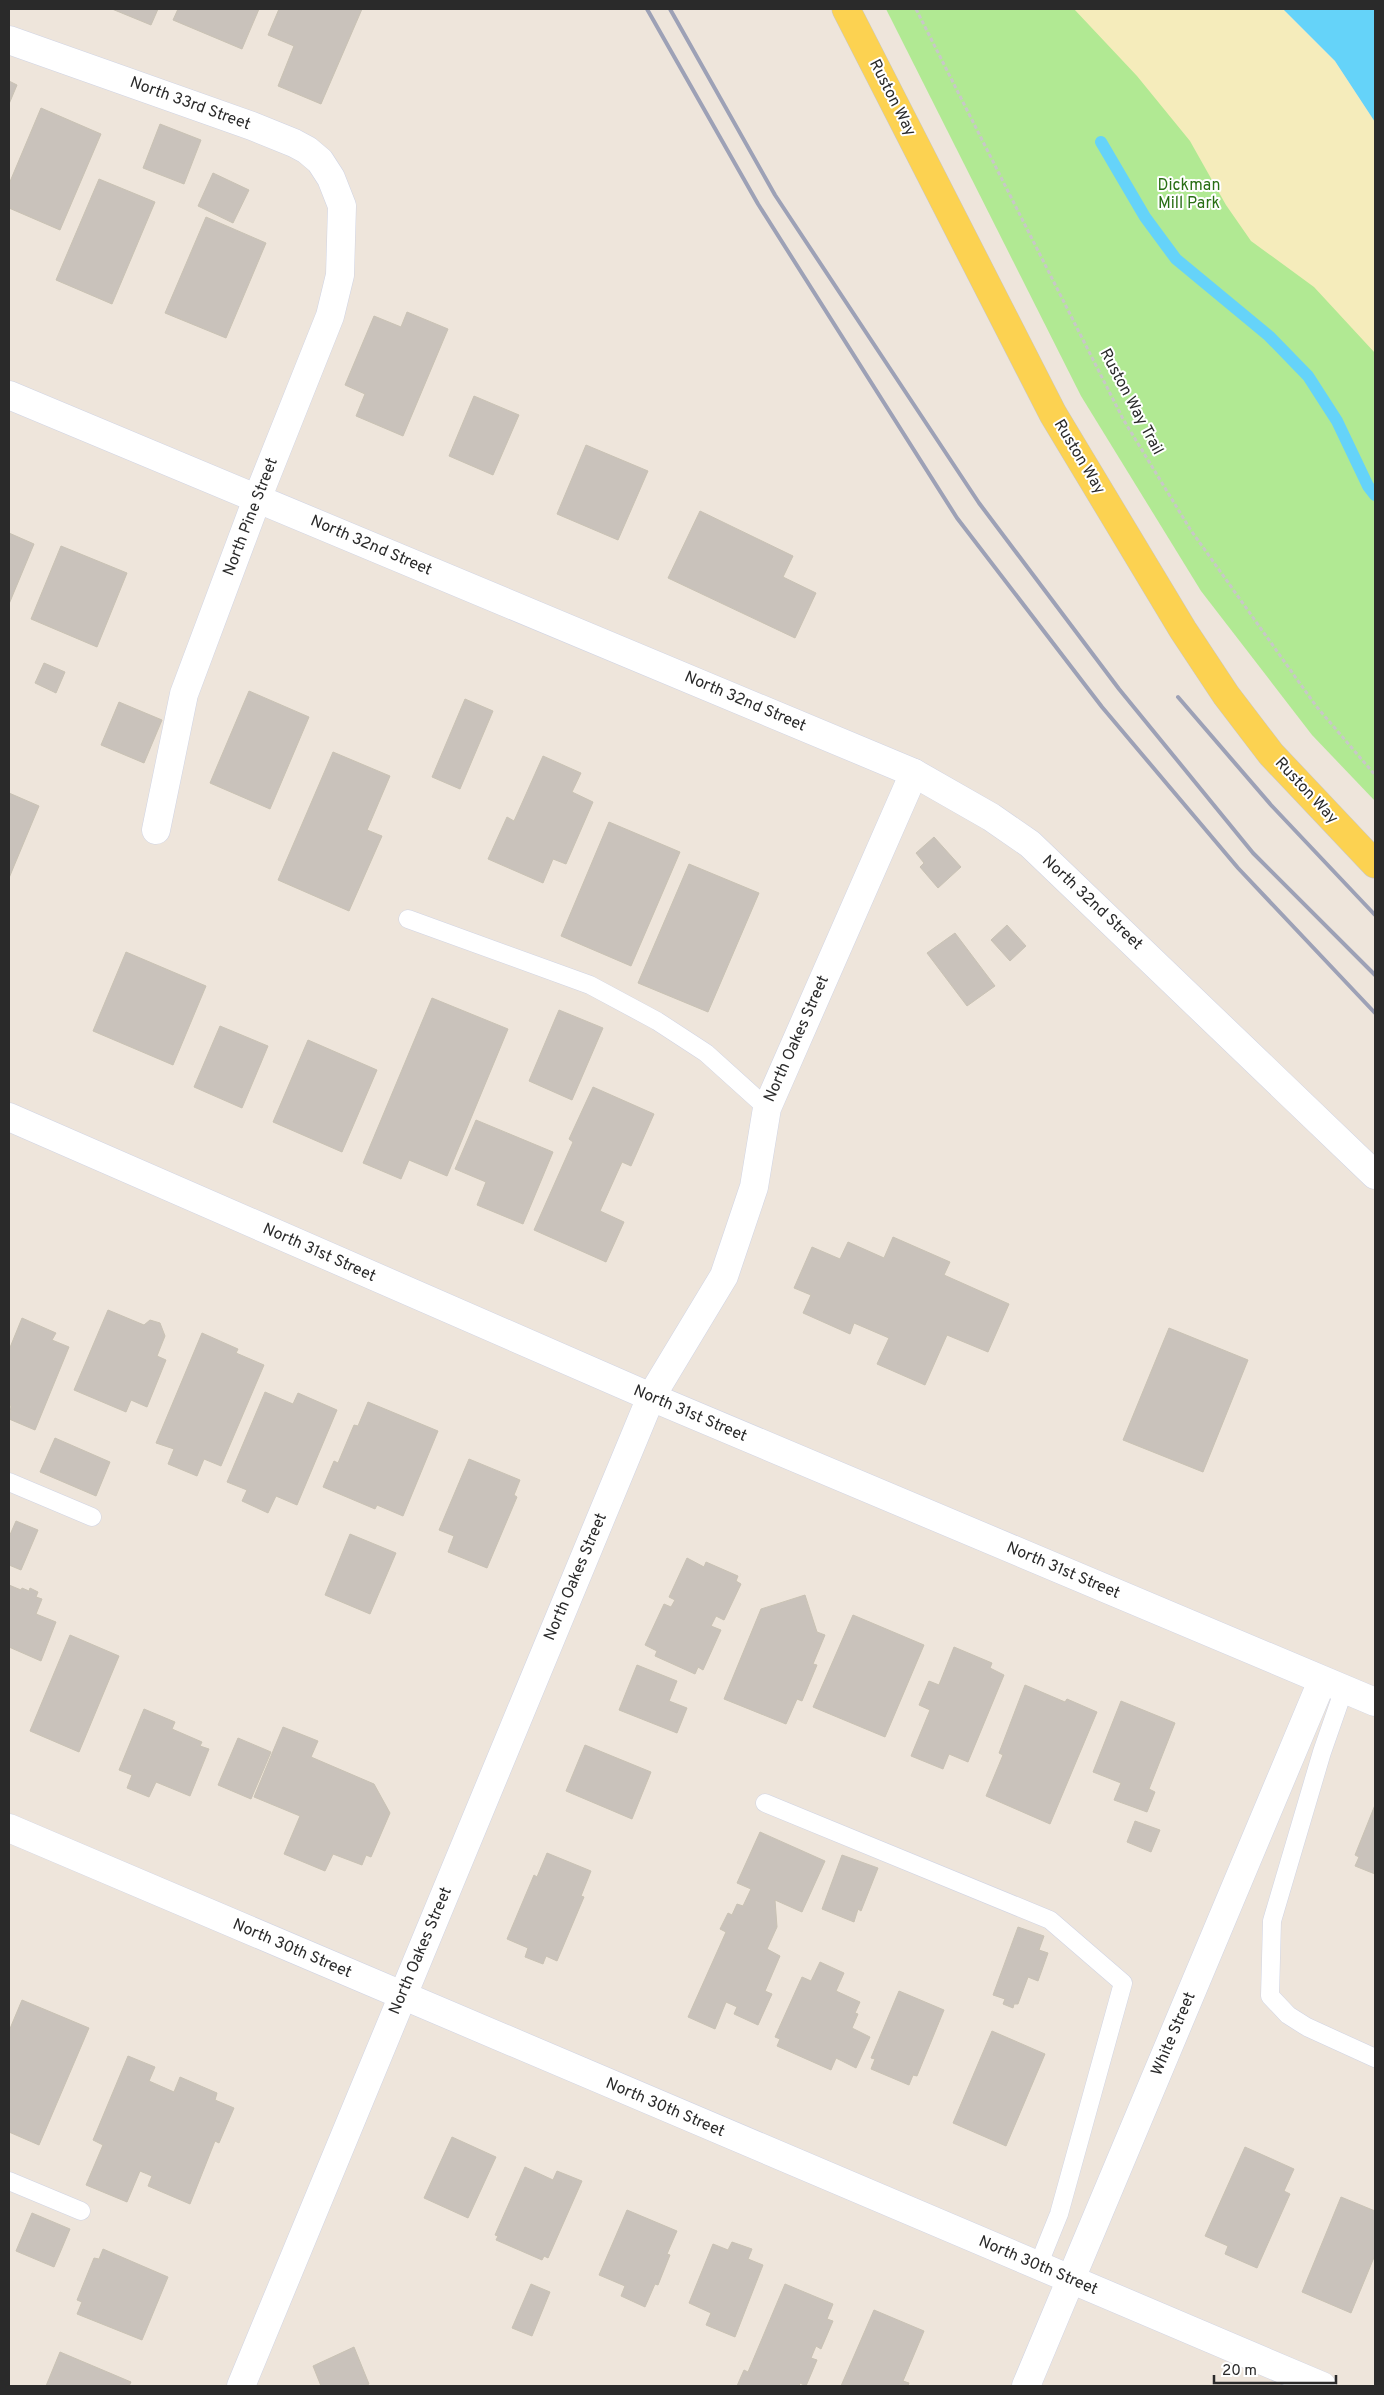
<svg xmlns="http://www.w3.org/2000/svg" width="1384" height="2395" viewBox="0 0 1384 2395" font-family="Overpass,sans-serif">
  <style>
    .green { fill: #b1e993 }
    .sand { fill: #f5ecbb }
    .water { fill: #65d3f9 }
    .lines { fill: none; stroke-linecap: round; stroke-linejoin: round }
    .stream { stroke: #65d3f9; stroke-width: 12 }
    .building { fill: #c9c2bb; stroke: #c9c2b4 }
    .lane-casing { stroke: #d0d4e4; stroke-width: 19 }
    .street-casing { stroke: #d0d4e4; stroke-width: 29 }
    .secondary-casing { stroke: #d0d4e4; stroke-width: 29 }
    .primary-casing { stroke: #c8c8c8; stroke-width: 29 }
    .path { stroke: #c8c8c8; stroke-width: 3; stroke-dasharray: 4 2.5; stroke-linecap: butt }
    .lane { stroke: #fff; stroke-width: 18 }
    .street { stroke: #fff; stroke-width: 28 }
    .secondary { stroke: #fff; stroke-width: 28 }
    .primary { stroke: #fcd251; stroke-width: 28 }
    .rail { stroke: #9da1b6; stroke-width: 4 }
    .labels { text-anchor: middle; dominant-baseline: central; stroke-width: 4; stroke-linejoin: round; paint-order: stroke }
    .street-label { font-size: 16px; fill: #2a2a2a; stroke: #fff }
    .park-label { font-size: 16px; fill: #286e14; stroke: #fff }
  </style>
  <rect width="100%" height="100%" fill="#eee5db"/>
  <polygon class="green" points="886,9 1283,9 1375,122 1375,801 1312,735 1201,591 1081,396"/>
  <polygon class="sand" points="1074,9 1283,9 1335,61 1375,122 1375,353 1314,287 1251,241 1226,205 1190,141 1137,76"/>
  <polygon class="water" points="1283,9 1375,9 1375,122 1335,61"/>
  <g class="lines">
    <polyline class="stream" points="1101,142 1145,217 1176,259 1269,336 1308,376 1337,421 1368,486 1375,495"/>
  </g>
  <g class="building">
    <polygon points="112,9 158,9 151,25"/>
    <polygon points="178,9 259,9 242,49 173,20"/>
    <polygon points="279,9 362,9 321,104 278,86 294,46 268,35"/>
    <polygon points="9,81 17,85 9,104"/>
    <polygon points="41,108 101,134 60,230 9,208 9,184"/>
    <polygon points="160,124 201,140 184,184 143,168"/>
    <polygon points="213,173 249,190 233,223 198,206"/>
    <polygon points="99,179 155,202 112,304 56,280"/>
    <polygon points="206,217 266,243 226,338 165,313"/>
    <polygon points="407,312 448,329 403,436 356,416 365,394 345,385 374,316 401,327"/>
    <polygon points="474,396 519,415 493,475 449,456"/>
    <polygon points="586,445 648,471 618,540 557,514"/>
    <polygon points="700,511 793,556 783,577 816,593 795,638 668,578"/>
    <polygon points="9,533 34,544 9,604"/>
    <polygon points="61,546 127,573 97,647 31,619"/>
    <polygon points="44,663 65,672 56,693 35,683"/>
    <polygon points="249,691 309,717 270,809 210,783"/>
    <polygon points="465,699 493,711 460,789 432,777"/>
    <polygon points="119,702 162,720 144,763 101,745"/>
    <polygon points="333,752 390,776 367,830 382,836 349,911 278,880"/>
    <polygon points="543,756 581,773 572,792 593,802 566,864 553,859 543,883 488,859 507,817 514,821"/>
    <polygon points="9,793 39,806 9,878"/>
    <polygon points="609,822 680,852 631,966 561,936"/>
    <polygon points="934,837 961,867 938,888 920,867 924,863 916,853"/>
    <polygon points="689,864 759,893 708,1012 638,983"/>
    <polygon points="1007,925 1026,946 1010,961 991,940"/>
    <polygon points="955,933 995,986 967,1006 927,953"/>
    <polygon points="126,952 206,986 173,1065 93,1031"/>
    <polygon points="432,998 508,1029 447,1176 409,1160 401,1179 363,1163"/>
    <polygon points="559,1010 603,1028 572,1100 529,1081"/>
    <polygon points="220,1026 268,1046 242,1108 194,1087"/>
    <polygon points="308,1040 377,1070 342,1152 273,1122"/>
    <polygon points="593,1087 654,1114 631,1166 622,1162 600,1211 624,1222 606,1262 534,1230 573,1142 569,1139"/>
    <polygon points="476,1120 553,1152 523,1224 477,1205 486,1182 455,1169"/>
    <polygon points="893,1237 950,1262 944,1275 1009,1304 988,1352 947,1335 925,1385 877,1364 889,1338 854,1323 850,1334 803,1313 811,1295 794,1288 812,1247 840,1259 848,1242 884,1258"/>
    <polygon points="108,1310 144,1325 150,1320 160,1323 165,1336 157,1356 166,1360 147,1407 131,1400 126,1412 74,1390"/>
    <polygon points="22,1318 56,1333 52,1340 69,1347 35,1430 9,1419 11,1406 9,1405 9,1350"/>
    <polygon points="1169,1328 1248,1360 1203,1472 1123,1440"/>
    <polygon points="202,1333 238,1349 236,1353 264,1365 221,1466 204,1459 197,1476 168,1464 174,1449 156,1443"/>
    <polygon points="265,1392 293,1404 298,1393 337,1410 297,1505 276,1496 268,1513 242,1501 247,1490 227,1482"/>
    <polygon points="368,1402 438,1431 403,1516 377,1505 375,1509 323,1487 334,1461 338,1463 354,1425 358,1426"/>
    <polygon points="55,1438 110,1462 96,1496 40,1472"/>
    <polygon points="469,1459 520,1480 514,1495 517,1497 487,1568 448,1552 454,1536 439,1530"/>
    <polygon points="16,1521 38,1530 21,1570 9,1565 9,1537"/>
    <polygon points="350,1534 396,1553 370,1614 325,1595"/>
    <polygon points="687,1558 704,1567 706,1562 738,1576 736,1581 741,1584 724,1620 716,1616 711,1626 721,1630 703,1670 698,1667 695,1674 655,1656 657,1651 645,1645 664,1604 671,1607 675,1600 669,1597"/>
    <polygon points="9,1585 21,1590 22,1588 29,1591 30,1588 38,1592 36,1597 42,1599 36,1614 56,1622 41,1661 9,1647"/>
    <polygon points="805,1595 817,1632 825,1635 813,1664 817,1665 802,1701 797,1699 786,1724 724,1699 761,1609"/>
    <polygon points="853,1615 924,1645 885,1737 813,1707"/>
    <polygon points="70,1635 119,1656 79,1752 30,1731"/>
    <polygon points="954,1647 992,1663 990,1668 1004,1675 968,1762 949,1754 943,1769 911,1756 930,1710 919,1705 929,1681 939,1685"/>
    <polygon points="637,1665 677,1681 669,1701 687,1708 677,1733 619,1710"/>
    <polygon points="1025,1685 1065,1702 1067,1699 1097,1712 1050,1824 986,1796 1003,1755 999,1753"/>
    <polygon points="1121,1701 1175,1723 1149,1789 1155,1792 1147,1812 1114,1800 1121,1783 1093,1772"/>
    <polygon points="144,1709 175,1722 172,1729 202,1742 200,1746 209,1749 190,1796 156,1782 149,1797 127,1788 132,1775 119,1770"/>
    <polygon points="283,1727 318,1741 311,1757 374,1784 390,1813 371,1857 366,1855 362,1865 333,1854 325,1871 284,1854 300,1816 254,1797"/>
    <polygon points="238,1738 271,1752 251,1799 218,1785"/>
    <polygon points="585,1745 651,1772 632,1819 566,1791"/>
    <polygon points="1375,1805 1375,1874 1355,1866 1359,1857 1355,1855"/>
    <polygon points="1135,1821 1160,1830 1151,1852 1127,1842"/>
    <polygon points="760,1832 825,1861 802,1912 775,1900 777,1927 767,1949 780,1956 765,1991 772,1994 758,2025 734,2014 737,2007 726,2002 715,2029 688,2017 726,1932 720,1929 728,1913 732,1915 737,1904 743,1906 751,1889 737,1883"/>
    <polygon points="547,1853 591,1871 581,1896 584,1897 557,1961 546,1956 543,1964 525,1957 528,1948 507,1939 534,1875 537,1877"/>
    <polygon points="842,1855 878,1868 861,1911 858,1909 854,1922 822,1909"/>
    <polygon points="1018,1927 1044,1936 1039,1950 1048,1953 1038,1981 1028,1977 1018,2004 1014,2004 1013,2008 1003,2004 1005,1999 993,1995"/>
    <polygon points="820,1962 844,1973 836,1991 860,2002 855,2013 858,2014 852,2028 870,2037 856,2068 836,2058 831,2070 777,2046 780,2039 775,2037 802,1977 811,1981"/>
    <polygon points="899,1991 944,2010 917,2076 913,2075 909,2085 871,2069 875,2059 871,2058"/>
    <polygon points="22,2000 89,2028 39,2145 9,2132 9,2031"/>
    <polygon points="992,2031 1045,2054 1006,2146 953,2123"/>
    <polygon points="128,2056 155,2067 149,2081 174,2092 180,2077 217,2093 215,2100 234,2108 219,2143 215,2141 190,2204 148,2186 152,2176 140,2171 127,2202 86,2185 103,2145 93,2140"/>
    <polygon points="452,2137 496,2157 468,2218 424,2198"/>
    <polygon points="1245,2147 1294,2169 1284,2191 1290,2194 1257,2268 1225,2254 1228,2246 1205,2236"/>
    <polygon points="525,2167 553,2180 557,2171 582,2181 548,2258 544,2256 542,2260 496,2240 498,2236 495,2235"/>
    <polygon points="1341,2197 1375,2211 1375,2255 1351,2313 1302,2292"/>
    <polygon points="627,2210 677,2231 667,2254 670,2255 658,2285 655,2284 645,2307 621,2296 625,2286 599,2275"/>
    <polygon points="32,2213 70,2229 54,2267 16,2251"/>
    <polygon points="732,2242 752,2249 748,2259 763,2265 735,2337 706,2325 711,2313 689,2303 713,2244 728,2250"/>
    <polygon points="103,2249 168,2277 142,2340 77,2314 82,2302 77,2300 94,2258 99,2259"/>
    <polygon points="531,2284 550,2292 532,2336 512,2328"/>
    <polygon points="785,2284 833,2304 827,2319 833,2321 821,2349 816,2346 811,2358 817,2360 806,2386 800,2383 799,2386 737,2386 744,2370 748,2372"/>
    <polygon points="874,2310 924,2331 903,2381 909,2383 908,2386 841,2386"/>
    <polygon points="354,2347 369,2384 365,2386 321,2386 313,2366"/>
    <polygon points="60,2352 131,2382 129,2386 46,2386"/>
  </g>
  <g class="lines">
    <g class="lane-casing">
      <g id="lane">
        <polyline points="408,919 590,985 657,1021 706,1053 767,1108"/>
        <polyline points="9,1482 92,1517"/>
        <polyline points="1344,1689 1322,1752 1272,1921 1270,1996 1288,2015 1307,2027 1375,2058"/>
        <polyline points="765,1803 1050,1920 1123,1983 1059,2214 1038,2266"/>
        <polyline points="9,2181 81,2211"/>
      </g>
    </g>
    <g class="street-casing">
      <g id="street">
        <polyline points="9,40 252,126 294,143 307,150 320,161 331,178 342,206 340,275 330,316 257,499 184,694 156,830"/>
        <polyline points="9,395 914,773 991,817 1030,844 1375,1175"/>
        <polyline points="9,1117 651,1397 1375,1702"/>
        <polyline points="241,2386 651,1397 724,1276 754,1187 767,1108 914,773"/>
        <polyline points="1026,2386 1322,1681"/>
      </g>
    </g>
    <g class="secondary-casing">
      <polyline id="secondary" points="9,1828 1322,2386"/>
    </g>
    <g class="primary-casing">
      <polyline id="primary" points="846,9 1053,414 1183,630 1226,695 1271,754 1375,864"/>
    </g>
    <polyline class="path" points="916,9 1123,419 1190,529 1316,706 1375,775"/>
    <use href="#lane" class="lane"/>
    <use href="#street" class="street"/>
    <use href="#secondary" class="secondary"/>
    <use href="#primary" class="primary"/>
    <g class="rail">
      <polyline points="647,9 758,204 957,518 1102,707 1238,868 1375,1013"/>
      <polyline points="670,9 775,195 979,503 1119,689 1253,853 1375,975"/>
      <polyline points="1178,697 1271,805 1375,915"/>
    </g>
  </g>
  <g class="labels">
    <g class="street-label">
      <text transform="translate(892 98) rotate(63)">Ruston Way</text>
      <text transform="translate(190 104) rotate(20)">North 33rd Street</text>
      <text transform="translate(1131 402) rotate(62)">Ruston Way Trail</text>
      <text transform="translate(1079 457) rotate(59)">Ruston Way</text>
      <text transform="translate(251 517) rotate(-69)">North Pine Street</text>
      <text transform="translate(371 546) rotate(23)">North 32nd Street</text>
      <text transform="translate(745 702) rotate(23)">North 32nd Street</text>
      <text transform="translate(1306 791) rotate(47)">Ruston Way</text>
      <text transform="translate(1092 903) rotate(43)">North 32nd Street</text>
      <text transform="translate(797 1039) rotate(-66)">North Oakes Street</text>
      <text transform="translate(319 1253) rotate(24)">North 31st Street</text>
      <text transform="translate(690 1414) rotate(23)">North 31st Street</text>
      <text transform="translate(1063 1571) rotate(23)">North 31st Street</text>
      <text transform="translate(576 1577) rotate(-67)">North Oakes Street</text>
      <text transform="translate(292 1949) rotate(23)">North 30th Street</text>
      <text transform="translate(421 1951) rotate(-67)">North Oakes Street</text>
      <text transform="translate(1174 2034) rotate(-67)">White Street</text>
      <text transform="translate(665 2108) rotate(23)">North 30th Street</text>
      <text transform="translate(1038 2266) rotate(23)">North 30th Street</text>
    </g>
    <g class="park-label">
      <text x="1189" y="186">Dickman<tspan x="1189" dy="18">Mill Park</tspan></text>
    </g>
  </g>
  <rect width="1384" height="2395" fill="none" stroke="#2a2a2a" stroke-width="20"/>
  <path d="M1214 2375v8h122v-8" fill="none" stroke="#2a2a2a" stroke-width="2.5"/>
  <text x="1222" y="2375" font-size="15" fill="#2a2a2a" stroke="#ffffff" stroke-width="4" paint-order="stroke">20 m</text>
</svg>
